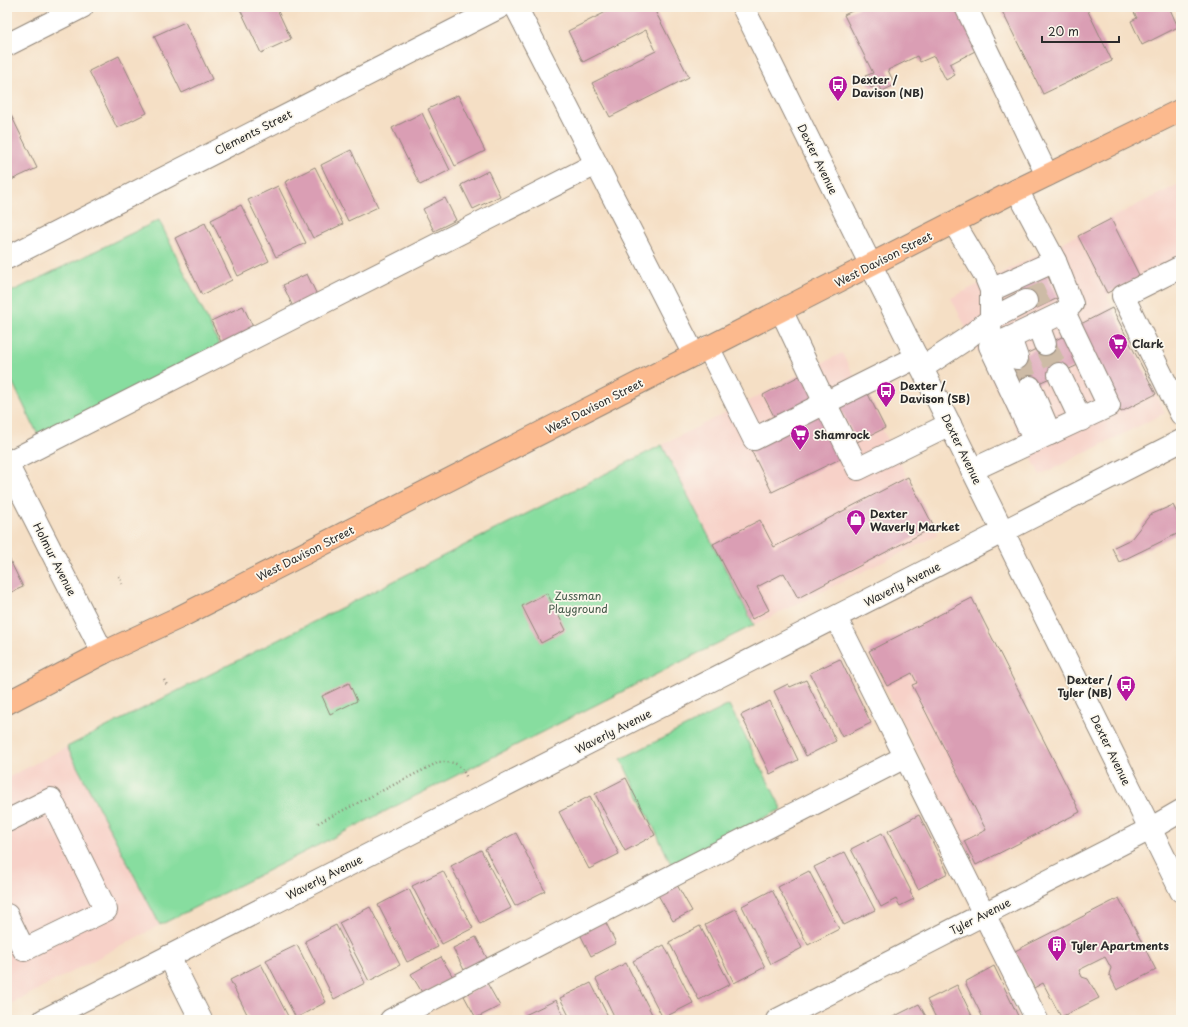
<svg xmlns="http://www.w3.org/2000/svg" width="1188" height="1027" viewBox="0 0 1188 1027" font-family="'Playpen Sans',sans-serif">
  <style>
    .built { fill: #f7d1c8 }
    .green { fill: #87dd9f; stroke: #598465 }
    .building { fill: #da9eb4 }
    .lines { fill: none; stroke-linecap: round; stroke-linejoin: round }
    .minor-tunnel { stroke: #cdbba6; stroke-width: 22; stroke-dasharray: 22 11; stroke-linecap: butt }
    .minor-casing { stroke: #908578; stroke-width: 24 }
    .highway-casing { stroke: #908578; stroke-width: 24 }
    .path { stroke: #908578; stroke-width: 2.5; stroke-dasharray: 1 3; stroke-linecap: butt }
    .minor { stroke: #fff; stroke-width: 22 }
    .highway { stroke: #fcba8e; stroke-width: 22 }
    .labels { text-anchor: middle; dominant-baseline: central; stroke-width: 3.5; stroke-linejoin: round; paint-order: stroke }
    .poi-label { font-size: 11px; font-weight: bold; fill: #2b2b2b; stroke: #fbf7ec; text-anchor: start }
    .street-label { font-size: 11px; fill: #2b2b2b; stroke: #fbf7ec }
    .park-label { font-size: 11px; fill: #425848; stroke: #fbf7ec }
  </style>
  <rect width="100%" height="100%" fill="#fbf7ec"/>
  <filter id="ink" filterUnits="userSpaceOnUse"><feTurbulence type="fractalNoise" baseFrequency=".025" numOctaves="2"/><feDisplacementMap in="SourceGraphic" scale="8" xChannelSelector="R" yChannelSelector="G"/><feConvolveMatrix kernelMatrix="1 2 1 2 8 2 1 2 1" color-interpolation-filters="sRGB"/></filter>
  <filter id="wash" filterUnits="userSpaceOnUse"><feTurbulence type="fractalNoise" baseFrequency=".012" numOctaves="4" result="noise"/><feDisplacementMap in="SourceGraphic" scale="16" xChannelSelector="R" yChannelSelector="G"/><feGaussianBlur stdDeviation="0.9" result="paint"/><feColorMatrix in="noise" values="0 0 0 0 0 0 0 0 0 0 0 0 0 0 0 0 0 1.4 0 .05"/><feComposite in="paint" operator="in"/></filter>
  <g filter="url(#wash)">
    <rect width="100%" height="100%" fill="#f5dfc5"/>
    <g class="built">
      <polygon points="1181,183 1181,258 1107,296 1165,413 1040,475 951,298"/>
      <polygon points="842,353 938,535 754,625 662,445"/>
      <polygon points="972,597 1081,815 975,867 866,650"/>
      <polygon points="67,747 160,925 7,1006 7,778"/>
    </g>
    <g class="green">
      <polygon points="159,220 221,348 39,437 7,371 7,294"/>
      <polygon points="662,445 754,625 160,925 67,747"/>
      <polygon points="729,705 782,809 671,864 621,759"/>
    </g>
    <g id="blocks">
      <g class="building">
        <polygon points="239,7 276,7 291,39 261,53"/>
        <polygon points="616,7 653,7 689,77 610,117 592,83 656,51 646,30 583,62 568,31"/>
        <polygon points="860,7 958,7 979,49 950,64 955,75 946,80 934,56 920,62 917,56 888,70 895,85 882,91 879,84 871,88 865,76 873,73 844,15"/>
        <polygon points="1000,7 1086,7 1112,61 1043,94"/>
        <polygon points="1131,7 1169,7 1178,27 1142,45 1131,21 1137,18"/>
        <polygon points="185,22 212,79 182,93 154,36"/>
        <polygon points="119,56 147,113 117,128 89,71"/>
        <polygon points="458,95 485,151 455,166 428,109"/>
        <polygon points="9,111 37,168 7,182 7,112"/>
        <polygon points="422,113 450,170 420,185 392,128"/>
        <polygon points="351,150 378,207 348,221 321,165"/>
        <polygon points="315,167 343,224 313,238 285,182"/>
        <polygon points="488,171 500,196 473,209 461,185"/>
        <polygon points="278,186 306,243 276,257 248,200"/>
        <polygon points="445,198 456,220 434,231 423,209"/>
        <polygon points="241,205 269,261 238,276 211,220"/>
        <polygon points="1111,219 1140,277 1107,293 1078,236"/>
        <polygon points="205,223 232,280 202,295 175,238"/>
        <polygon points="1045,270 1058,298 1031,311 1018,282"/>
        <polygon points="307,274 317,295 293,307 283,285"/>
        <polygon points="243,306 254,329 222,344 211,321"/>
        <polygon points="1112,308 1156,394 1121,412 1077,326"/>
        <polygon points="1064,336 1078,365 1015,394 1002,365"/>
        <polygon points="807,372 821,399 777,422 763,395"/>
        <polygon points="866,390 885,428 857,442 838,403"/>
        <polygon points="822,413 844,457 772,492 750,448"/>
        <polygon points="908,477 934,527 798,598 784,573 757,587 769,610 752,619 713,544 760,520 774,547"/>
        <polygon points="1173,505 1181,521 1181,532 1119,562 1112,548 1131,539 1150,515"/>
        <polygon points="7,554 23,587 7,594"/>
        <polygon points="547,593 566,630 541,643 522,606"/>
        <polygon points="972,598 1080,812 976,865 964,841 986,830 912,685 917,683 912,673 887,686 869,651"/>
        <polygon points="840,659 871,723 842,737 810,673"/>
        <polygon points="806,680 836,741 806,756 774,691 788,684 790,687"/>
        <polygon points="349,683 357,701 330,714 322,696"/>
        <polygon points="770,701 798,760 770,774 741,715"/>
        <polygon points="626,778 655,835 625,851 595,794"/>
        <polygon points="590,796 619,854 589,869 559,812"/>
        <polygon points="919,815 948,873 918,889 888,831"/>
        <polygon points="516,833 545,891 515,906 485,849"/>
        <polygon points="882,833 911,891 910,892 914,899 900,906 896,899 881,907 851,849"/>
        <polygon points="481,850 511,908 480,924 451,866"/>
        <polygon points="845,852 875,910 844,925 814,867"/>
        <polygon points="443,871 473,928 442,944 412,886"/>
        <polygon points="809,871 839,929 808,945 778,887"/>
        <polygon points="677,885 692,911 673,921 658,895"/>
        <polygon points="409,889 438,947 407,962 378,905"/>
        <polygon points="772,890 802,948 771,964 742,906"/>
        <polygon points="1119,898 1156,970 1117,990 1109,974 1111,968 1105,957 1079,970 1082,977 1088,979 1099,998 1061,1017 1043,983 1034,988 1015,951"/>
        <polygon points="370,907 400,965 369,981 339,923"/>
        <polygon points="736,909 765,967 734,983 705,925"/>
        <polygon points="605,921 616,943 591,956 580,934"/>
        <polygon points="336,925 365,983 334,999 305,941"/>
        <polygon points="700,926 730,984 699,1000 669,942"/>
        <polygon points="476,937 489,962 466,974 453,948"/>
        <polygon points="297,945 326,1002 296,1018 266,960"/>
        <polygon points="664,945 693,1003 663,1018 633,961"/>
        <polygon points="441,957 453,977 423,994 411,974"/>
        <polygon points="626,963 655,1020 616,1020 596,979"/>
        <polygon points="261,964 290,1020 250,1020 230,980"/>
        <polygon points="994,966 1020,1020 984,1020 965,982"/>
        <polygon points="487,983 500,1006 476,1018 464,996"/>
        <polygon points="591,983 610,1020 571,1020 560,998"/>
        <polygon points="957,985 974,1020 937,1020 927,1000"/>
        <polygon points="556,1000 566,1020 527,1020 525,1015"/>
        <polygon points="919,1004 928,1020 892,1020 891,1018"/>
      </g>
    </g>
  </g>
  <g filter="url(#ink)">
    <use href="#blocks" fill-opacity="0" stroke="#908578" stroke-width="1"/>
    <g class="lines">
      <g class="minor-tunnel">
        <polyline points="1026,301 1055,288"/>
        <polyline points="1045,344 1059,374"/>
        <polyline points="1017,358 1030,387"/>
      </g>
      <g class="minor-casing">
        <g id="minor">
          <polyline points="516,7 694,355"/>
          <polyline points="743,7 1181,891"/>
          <polyline points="966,7 1047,175"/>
          <polyline points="7,45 82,7"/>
          <polyline points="7,258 500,7"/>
          <polyline points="1181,267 1123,296 1181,414"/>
          <polyline points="991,290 1055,261 1017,190"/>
          <polyline points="781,310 825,403 917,357"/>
          <polyline points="1038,325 1045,344"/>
          <polyline points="990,331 991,319 1026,301"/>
          <polyline points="1010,338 1017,358"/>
          <polyline points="708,347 754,439 825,403 858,469 950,424"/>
          <polyline points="922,368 966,339 991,319 991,290 985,275 954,223"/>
          <polyline points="1059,374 1081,420"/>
          <polyline points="1030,387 1050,434"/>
          <polyline points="1035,441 990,346 1010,338 1064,312 1072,304 1055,261"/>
          <polyline points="7,463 596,164"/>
          <polyline points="7,464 103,653"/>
          <polyline points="972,470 1109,406 1064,312"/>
          <polyline points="836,618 1037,1020"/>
          <polyline points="7,821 51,799 106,910 24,950 7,915"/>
          <polyline points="169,956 201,1020"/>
          <polyline points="44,1020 1181,441"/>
          <polyline points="391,1020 905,757"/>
          <polyline points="777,1020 1150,829 1181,811"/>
        </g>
      </g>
      <g class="highway-casing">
        <polyline id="highway" points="7,703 103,653 178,618 1017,190 1181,110"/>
      </g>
      <g class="path">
        <polyline points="119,576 122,584"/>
        <polyline points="164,680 167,685"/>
        <path d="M 318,823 L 439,762 C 457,762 459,763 467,778"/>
      </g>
      <use href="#minor" class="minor"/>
      <use href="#highway" class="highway"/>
    </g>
  </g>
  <defs>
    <g id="bus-pin" transform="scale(1)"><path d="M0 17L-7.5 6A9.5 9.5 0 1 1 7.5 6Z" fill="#b5179e" stroke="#fbf7ec"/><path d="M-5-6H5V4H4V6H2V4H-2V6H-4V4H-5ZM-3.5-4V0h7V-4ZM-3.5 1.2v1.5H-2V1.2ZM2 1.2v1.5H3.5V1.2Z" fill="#fff"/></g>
    <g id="supermarket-pin" transform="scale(1)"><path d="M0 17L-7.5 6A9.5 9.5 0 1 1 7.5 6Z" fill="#b5179e" stroke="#fbf7ec"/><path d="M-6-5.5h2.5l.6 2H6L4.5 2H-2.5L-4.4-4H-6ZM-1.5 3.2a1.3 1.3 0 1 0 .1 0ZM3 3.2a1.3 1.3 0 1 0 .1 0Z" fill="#fff"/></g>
    <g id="shop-pin" transform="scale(1)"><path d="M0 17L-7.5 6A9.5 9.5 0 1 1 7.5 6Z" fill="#b5179e" stroke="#fbf7ec"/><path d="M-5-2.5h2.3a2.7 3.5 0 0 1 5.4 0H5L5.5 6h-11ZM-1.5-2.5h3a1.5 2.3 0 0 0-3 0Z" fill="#fff"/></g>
    <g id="building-pin" transform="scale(1)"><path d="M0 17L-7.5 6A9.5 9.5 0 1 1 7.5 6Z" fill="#b5179e" stroke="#fbf7ec"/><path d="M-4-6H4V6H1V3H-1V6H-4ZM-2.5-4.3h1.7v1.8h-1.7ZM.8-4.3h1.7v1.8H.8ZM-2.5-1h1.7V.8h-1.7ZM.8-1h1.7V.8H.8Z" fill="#fff"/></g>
  </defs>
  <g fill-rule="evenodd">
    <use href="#bus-pin" x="838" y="85"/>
    <use href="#supermarket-pin" x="1118" y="343"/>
    <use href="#bus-pin" x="886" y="391"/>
    <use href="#supermarket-pin" x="800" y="434"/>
    <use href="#shop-pin" x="856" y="519"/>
    <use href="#bus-pin" x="1126" y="685"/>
    <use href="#building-pin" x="1057" y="945"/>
  </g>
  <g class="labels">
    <g class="poi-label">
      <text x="852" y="79">Dexter /<tspan x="852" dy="13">Davison (NB)</tspan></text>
      <text x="1132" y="343">Clark</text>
      <text x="900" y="385">Dexter /<tspan x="900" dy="13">Davison (SB)</tspan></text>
      <text x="814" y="434">Shamrock</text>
      <text x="870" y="513">Dexter<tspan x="870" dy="13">Waverly Market</tspan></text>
      <text x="1112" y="679" text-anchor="end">Dexter /<tspan x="1112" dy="13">Tyler (NB)</tspan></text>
      <text x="1071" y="945">Tyler Apartments</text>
    </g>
    <g class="street-label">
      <text transform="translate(253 132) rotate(-27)">Clements Street</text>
      <text transform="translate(818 159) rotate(64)">Dexter Avenue</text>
      <text transform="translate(883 259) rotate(-27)">West Davison Street</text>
      <text transform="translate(594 406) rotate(-27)">West Davison Street</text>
      <text transform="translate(962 449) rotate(64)">Dexter Avenue</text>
      <text transform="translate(305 553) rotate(-27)">West Davison Street</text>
      <text transform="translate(55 559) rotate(63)">Holmur Avenue</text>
      <text transform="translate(902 584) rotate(-27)">Waverly Avenue</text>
      <text transform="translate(613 731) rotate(-27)">Waverly Avenue</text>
      <text transform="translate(1111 750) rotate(64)">Dexter Avenue</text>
      <text transform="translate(324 877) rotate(-27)">Waverly Avenue</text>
      <text transform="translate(980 916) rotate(-27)">Tyler Avenue</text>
    </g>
    <g class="park-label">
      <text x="578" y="595">Zussman<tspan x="578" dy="13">Playground</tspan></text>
    </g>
  </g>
  <rect width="1188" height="1027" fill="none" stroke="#fbf7ec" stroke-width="24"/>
  <path d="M1042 36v6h77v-6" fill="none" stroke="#2b2b2b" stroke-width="2"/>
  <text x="1048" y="36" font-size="12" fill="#2b2b2b" stroke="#fbf7ec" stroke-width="3" paint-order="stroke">20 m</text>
</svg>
